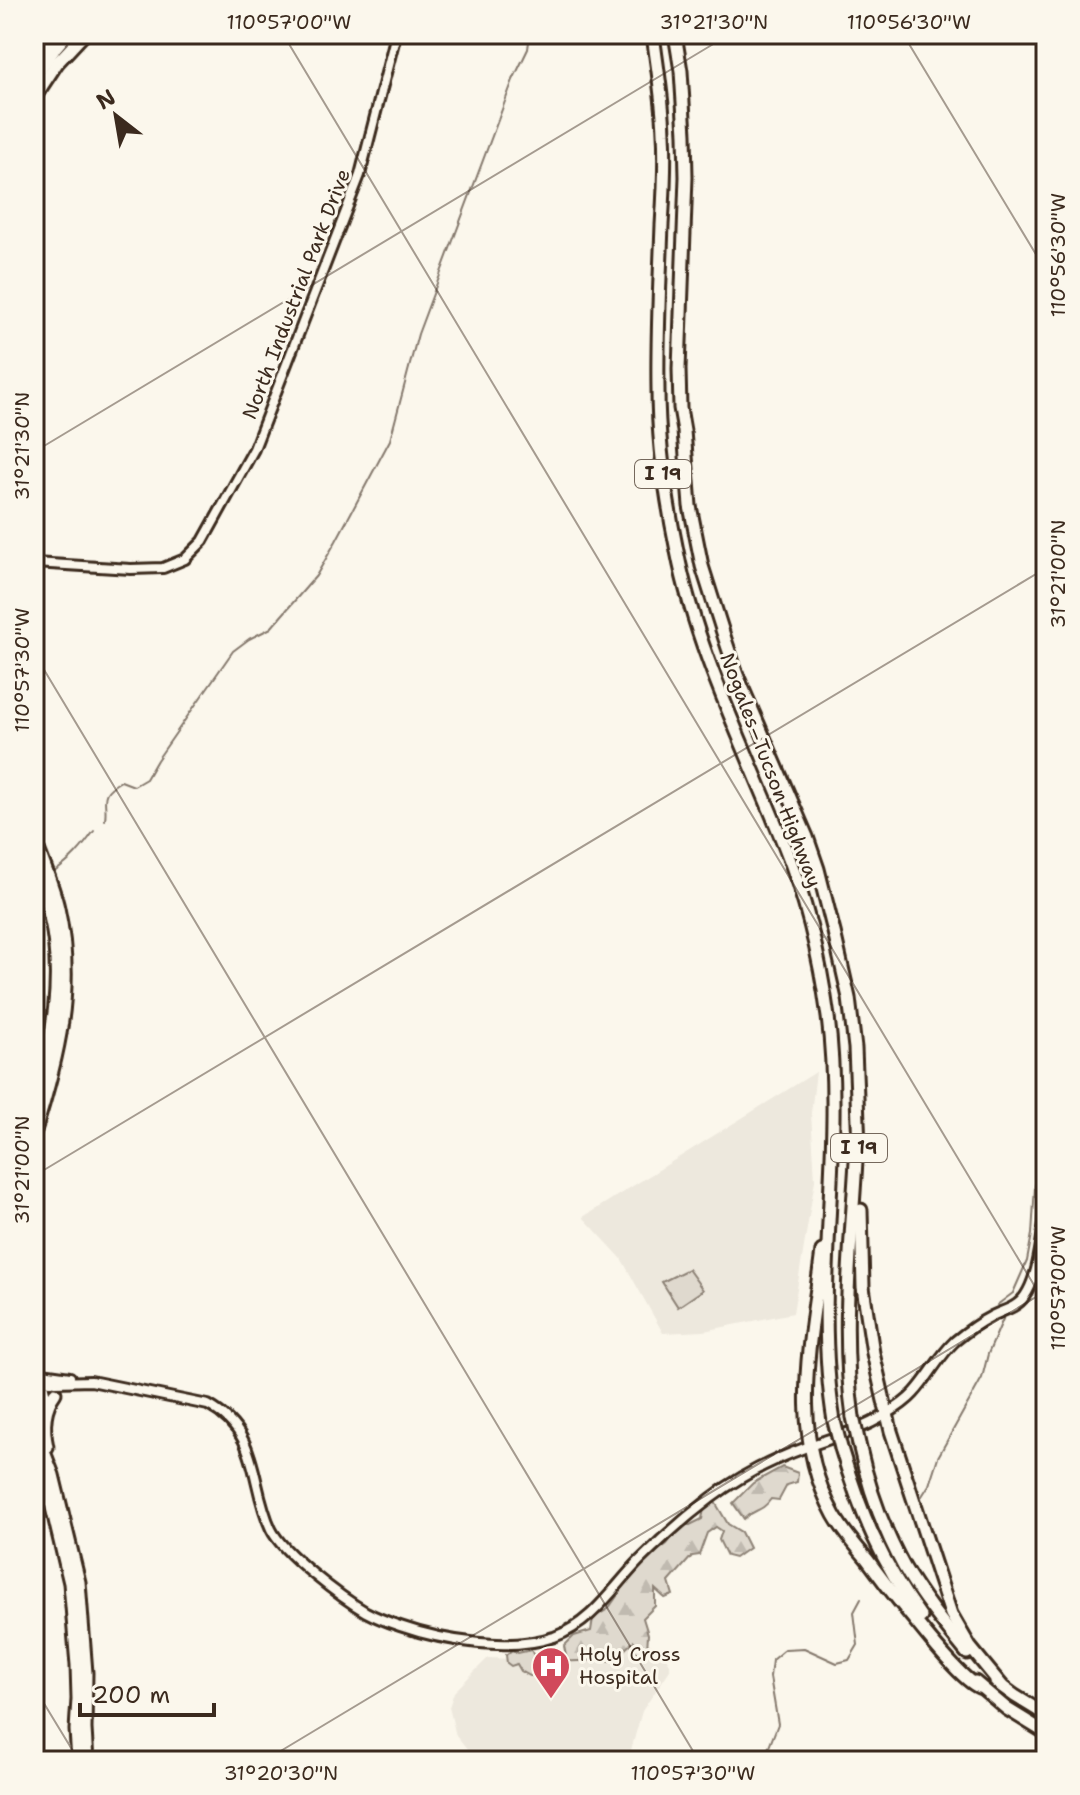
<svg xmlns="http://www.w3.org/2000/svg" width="1080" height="1795" viewBox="0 0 1080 1795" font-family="'Shantell Sans',sans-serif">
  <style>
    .built { fill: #ede8dd }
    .green { fill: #dfd9ce; stroke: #8d8276; stroke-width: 2 }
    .forest { fill: url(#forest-firs); stroke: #8d8276; stroke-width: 2 }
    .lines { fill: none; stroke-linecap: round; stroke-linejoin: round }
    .stream { stroke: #85796d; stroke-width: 2 }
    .secondary-casing { stroke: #3b2a1e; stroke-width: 14 }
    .highway-casing { stroke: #3b2a1e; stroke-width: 17 }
    .secondary { stroke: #fbf7ec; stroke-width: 8 }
    .highway { stroke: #fbf7ec; stroke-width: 11 }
    .highway-bridge-casing { stroke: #3b2a1e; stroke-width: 17; stroke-linecap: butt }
    .highway-bridge { stroke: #fbf7ec; stroke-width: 11 }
    .ticks { fill: none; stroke: #3b2a1e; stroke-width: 2; stroke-opacity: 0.45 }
    .labels { text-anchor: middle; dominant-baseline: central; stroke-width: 6; stroke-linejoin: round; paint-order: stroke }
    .shield { fill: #fbf7ec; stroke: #75685c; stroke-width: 2 }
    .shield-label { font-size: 18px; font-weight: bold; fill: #3b2a1e }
    .street-label { font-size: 20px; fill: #3b2a1e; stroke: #fbf7ec }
    .poi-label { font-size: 20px; fill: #3b2a1e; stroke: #fbf7ec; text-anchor: start }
    .neatline { fill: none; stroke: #3b2a1e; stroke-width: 3 }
    .ticks-label { font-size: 20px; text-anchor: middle; fill: #3b2a1e }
  </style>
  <defs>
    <pattern id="forest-firs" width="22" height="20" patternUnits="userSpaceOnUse" patternTransform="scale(2)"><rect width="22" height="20" fill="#dfd9ce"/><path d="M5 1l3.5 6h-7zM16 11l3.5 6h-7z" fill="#c0bab0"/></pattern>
  </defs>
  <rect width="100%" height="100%" fill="#fbf7ec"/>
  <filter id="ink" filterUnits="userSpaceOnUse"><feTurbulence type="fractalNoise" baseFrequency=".0125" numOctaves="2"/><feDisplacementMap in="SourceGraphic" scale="16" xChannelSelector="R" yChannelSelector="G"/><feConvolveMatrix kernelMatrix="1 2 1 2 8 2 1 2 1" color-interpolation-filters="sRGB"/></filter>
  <g filter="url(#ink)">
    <g class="built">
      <polygon points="816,1072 811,1113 815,1180 793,1313 704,1331 663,1333 621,1258 583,1217"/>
      <polygon points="634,1632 664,1655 670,1664 670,1670 642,1711 628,1761 476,1761 456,1736 449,1707 454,1692 488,1658 542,1660 574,1655"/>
    </g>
    <polygon class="green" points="688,1269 703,1290 678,1307 662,1282"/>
    <g class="forest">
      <path d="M 782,1467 L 798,1473 L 797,1482 L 787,1485 L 779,1500 L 771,1499 C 761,1513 755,1508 744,1519 L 733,1503 L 753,1483 Z"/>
      <path d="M 715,1502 L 728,1524 L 741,1532 L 749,1548 L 735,1558 L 727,1556 L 719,1540 L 722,1531 L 716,1527 L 707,1533 L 699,1555 L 692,1556 L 669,1582 L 673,1595 L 665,1598 L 655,1589 L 655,1606 L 643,1618 L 648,1634 L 647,1650 L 634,1641 L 612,1661 C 597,1658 583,1662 567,1661 L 564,1646 L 574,1636 L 591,1631 L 593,1618 L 608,1609 L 629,1579 L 648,1558 L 667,1544 L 682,1525 L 690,1525 L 702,1519 L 704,1509 Z"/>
      <polygon points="512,1650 518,1653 531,1650 542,1669 537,1675 530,1676 521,1671 517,1664 511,1666 507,1663 506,1655"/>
    </g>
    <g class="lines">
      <g class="stream">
        <path d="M 105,820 C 108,799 97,795 121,781 L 134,786 L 146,779 L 157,760 L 233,651 L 249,639 L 271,628 L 316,576 L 336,541 L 390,440 L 418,334 L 513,80 L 528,49 L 530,34"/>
        <path d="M 54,872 C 71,861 82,848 94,831"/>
        <polyline points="1000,1310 997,1305 1013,1293 1027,1261 1032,1234 1035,1186 1043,1159 1039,1086 1042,1058 1046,1038"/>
        <polyline points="922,1496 929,1485 938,1457 982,1378 988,1354 1003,1319 1002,1316"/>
        <polyline points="755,1761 769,1747 778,1724 770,1677 772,1660 785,1649 804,1648 837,1663 849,1660 858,1645 854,1612 861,1599"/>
      </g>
      <g class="secondary-casing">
        <g id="secondary">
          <polyline points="34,563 131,569 163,568 185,559 203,541 254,449 360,175 396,34"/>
          <polyline points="34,1370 42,1373 70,1377"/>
          <path d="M 40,1379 L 56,1382 L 91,1381 L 208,1405 C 261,1434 249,1482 271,1529 C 283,1554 342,1598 366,1612 C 377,1618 388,1622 400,1626 C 443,1641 510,1652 554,1637 C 592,1623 612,1589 639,1561 C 661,1539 686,1517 711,1498 C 740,1476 774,1459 807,1447 C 834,1437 861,1430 885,1415 C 895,1409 906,1402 914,1393 C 929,1377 939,1356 955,1341 C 966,1332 978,1323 990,1317 C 999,1312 1009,1310 1017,1304 C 1039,1289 1042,1233 1046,1208"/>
        </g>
      </g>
      <g class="highway-casing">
        <g id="highway">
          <path d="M 653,34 C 657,67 663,100 664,133 C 666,164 664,194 662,225 C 660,280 657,334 658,389 C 658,444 666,498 677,551 C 697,654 746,748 784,845 C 806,899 820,958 828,1017 C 845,1151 812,1288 834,1421"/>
          <path d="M 675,34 L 681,71 L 685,134 L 686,177 L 679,369 L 680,408 L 684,431 L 690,506 L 702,566 L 725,639 L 737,675 L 807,837 L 818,869 L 834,932 L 849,998 L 855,1048 L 859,1146 L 856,1161 C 851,1246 841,1333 853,1417"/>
          <polyline points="34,64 56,34"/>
          <polyline points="34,78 55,48 67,34"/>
          <polyline points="34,98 57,63 84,34"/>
          <path d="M 34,838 C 42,861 53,885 58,908 C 76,988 58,1058 34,1134"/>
          <path d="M 34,864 C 39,880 45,896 49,912 C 65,976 53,1040 34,1101"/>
          <polyline points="861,1210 863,1287 873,1353 891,1431 951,1614 970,1647 1002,1686"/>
          <path d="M 822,1251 C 811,1340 788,1432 834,1515 C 843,1531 855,1545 867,1559 C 880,1577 894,1595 908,1612 C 922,1629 961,1680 979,1687"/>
          <polyline points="34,1370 41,1383 44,1394 36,1420 36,1431 53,1475 79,1582 86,1673 85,1729 87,1761"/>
          <path d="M 859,1444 C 868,1486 883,1529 904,1567 C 922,1598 945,1626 967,1653"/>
          <path d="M 47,1447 C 43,1429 43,1409 55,1393"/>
          <polyline points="34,1448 45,1478 70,1583 77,1665 78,1699 76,1730 78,1761"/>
          <path d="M 841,1448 C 860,1512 881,1562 921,1617"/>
          <polyline points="975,1682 1007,1709 1046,1733"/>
          <polyline points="996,1682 1015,1696 1046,1715"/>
        </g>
      </g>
      <use href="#secondary" class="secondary"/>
      <use href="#highway" class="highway"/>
      <g class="highway-bridge-casing">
        <g id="highway-bridge">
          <polyline points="853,1417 859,1444"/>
          <polyline points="834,1421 841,1448"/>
        </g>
      </g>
      <use href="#highway-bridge" class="highway-bridge"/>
    </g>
  </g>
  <path class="ticks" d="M 283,34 L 1046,1305M 903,34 L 1046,271M 34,452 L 730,34M 34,653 L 699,1761M 34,1176 L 1046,568M 34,1687 L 79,1761M 264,1761 L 1046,1291"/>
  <defs>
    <g id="hospital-pin" transform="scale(2)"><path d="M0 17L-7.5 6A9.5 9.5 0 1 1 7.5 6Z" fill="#d1495b" stroke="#fbf7ec"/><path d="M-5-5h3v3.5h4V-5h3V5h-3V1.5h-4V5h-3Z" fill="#fff"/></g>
  </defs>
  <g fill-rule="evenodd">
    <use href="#hospital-pin" x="551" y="1666"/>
  </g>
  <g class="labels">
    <g class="shield">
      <rect x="635" y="460" width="56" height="28" rx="6"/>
      <rect x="831" y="1134" width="56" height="28" rx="6"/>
    </g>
    <g class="shield-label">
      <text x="663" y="474">I 19</text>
      <text x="859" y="1148">I 19</text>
    </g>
    <g class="street-label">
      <text transform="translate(296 294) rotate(-69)">North Industrial Park Drive</text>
      <text transform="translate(771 770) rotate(69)">Nogales–Tucson Highway</text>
    </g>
    <g class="poi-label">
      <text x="579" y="1654">Holy Cross<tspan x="579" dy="23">Hospital</tspan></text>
    </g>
  </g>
  <rect width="1080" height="1795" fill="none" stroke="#fbf7ec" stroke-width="88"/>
  <g transform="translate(116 116) rotate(329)" stroke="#fbf7ec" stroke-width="6" paint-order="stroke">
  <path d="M0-6L14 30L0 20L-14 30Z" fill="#3b2a1e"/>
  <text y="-12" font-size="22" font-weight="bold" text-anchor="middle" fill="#3b2a1e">N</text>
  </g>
  <path d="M80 1703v12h134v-12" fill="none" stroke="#3b2a1e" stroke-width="4"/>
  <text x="92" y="1703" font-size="24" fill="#3b2a1e" stroke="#fbf7ec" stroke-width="6" paint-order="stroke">200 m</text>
  <rect x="44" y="44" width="992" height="1707" class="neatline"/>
  <g class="ticks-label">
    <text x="289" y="29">110°57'00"W</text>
    <text x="714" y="29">31°21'30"N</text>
    <text x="909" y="29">110°56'30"W</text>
    <text transform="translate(1058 255) rotate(-90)" y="7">110°56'30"W</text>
    <text transform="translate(22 446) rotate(-90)" y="7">31°21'30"N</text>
    <text transform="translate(1058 574) rotate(-90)" y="7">31°21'00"N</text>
    <text transform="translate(22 670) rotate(-90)" y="7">110°57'30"W</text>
    <text transform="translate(22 1170) rotate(-90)" y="7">31°21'00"N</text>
    <text transform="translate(1058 1288) rotate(-90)" y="7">110°57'00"W</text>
    <text x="281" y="1780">31°20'30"N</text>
    <text x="693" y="1780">110°57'30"W</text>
  </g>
</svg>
